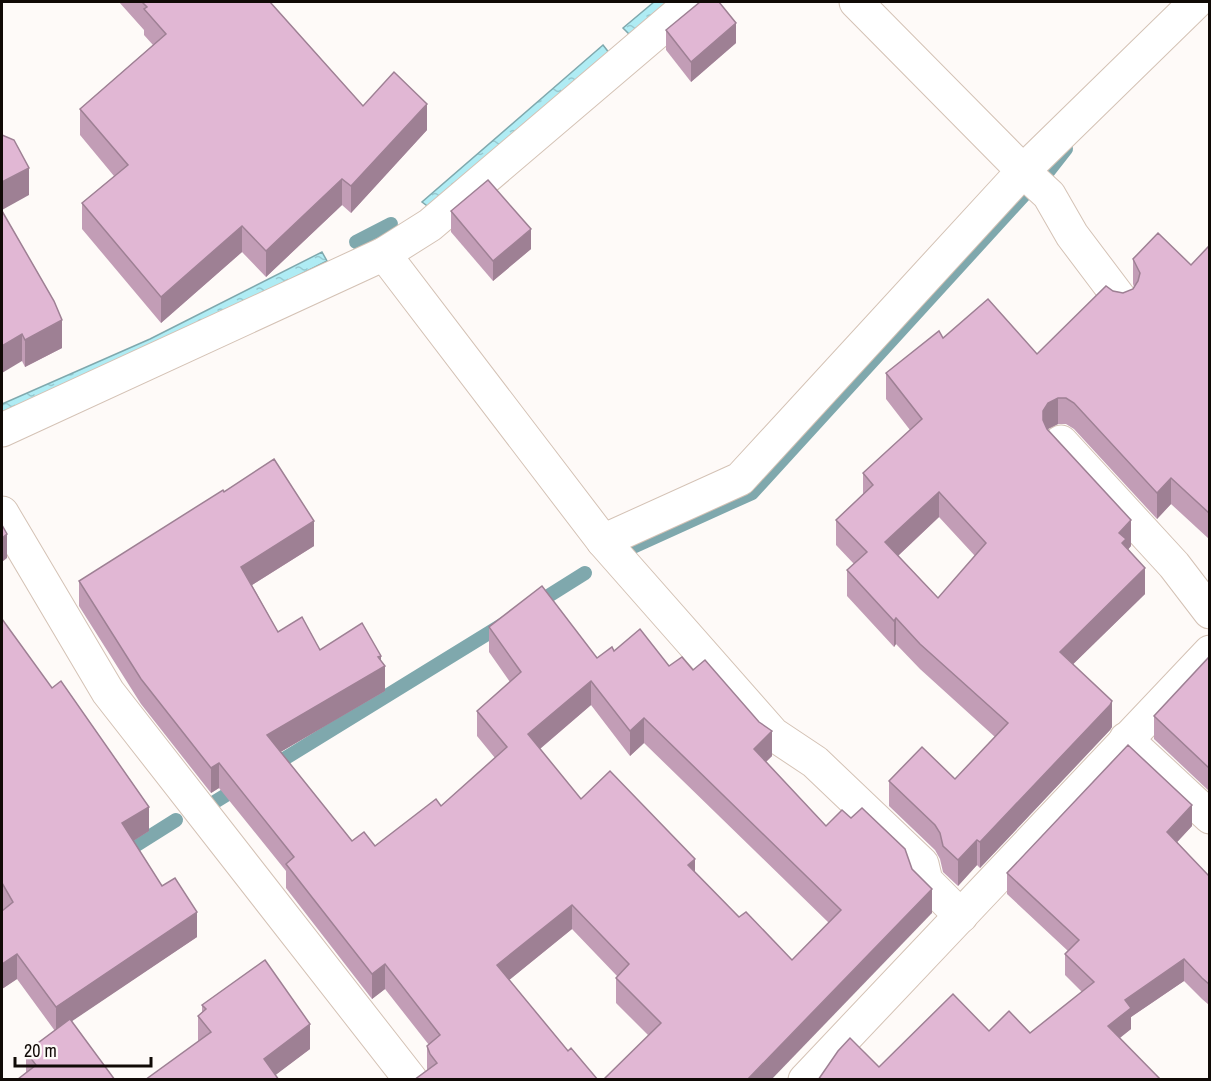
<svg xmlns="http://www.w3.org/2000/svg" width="1211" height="1081" viewBox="0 0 1211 1081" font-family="'Archivo Narrow',sans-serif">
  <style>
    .water { fill: url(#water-ripples); stroke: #7fa8ad; stroke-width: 1.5 }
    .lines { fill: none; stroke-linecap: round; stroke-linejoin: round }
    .stream { stroke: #7fa8ad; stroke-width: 14 }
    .minor-casing { stroke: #d4c2b5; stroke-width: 35 }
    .minor { stroke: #fff; stroke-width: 33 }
    .wall { fill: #c29db6; fill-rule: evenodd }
    .shaded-wall { fill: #9e8094 }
    .building { fill: #e1b7d4; stroke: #9e8094; stroke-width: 1.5; fill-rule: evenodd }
  </style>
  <defs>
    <pattern id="water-ripples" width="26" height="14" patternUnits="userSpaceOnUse" patternTransform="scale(1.5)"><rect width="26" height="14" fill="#afecf4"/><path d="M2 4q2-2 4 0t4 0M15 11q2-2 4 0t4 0" fill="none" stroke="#96c9d0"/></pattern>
  </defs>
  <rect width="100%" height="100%" fill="#fefaf8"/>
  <g class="water">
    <polygon points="654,2 671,2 631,36 623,28"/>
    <polygon points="603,45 610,54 430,208 422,202"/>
    <polygon points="322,252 327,261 149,350 2,414 2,404 150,339"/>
  </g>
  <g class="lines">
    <g class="stream">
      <polyline points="1044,177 1066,149"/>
      <polyline points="356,242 391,224"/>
      <polyline points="626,550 752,493 1025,194"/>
      <polyline points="534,605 585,573"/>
      <polyline points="271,767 505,623"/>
      <polyline points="213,803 239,787"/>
      <polyline points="122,854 176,820"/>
    </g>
    <g class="minor-casing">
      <g id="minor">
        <polyline points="384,254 603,541 773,734 815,762 922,864 926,881 961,916"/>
        <polyline points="1121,300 1072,235 1049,195 1023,171 1196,2"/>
        <polyline points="2,430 384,254 430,225 692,2"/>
        <polyline points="1061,442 1174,565 1210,612"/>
        <polyline points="2,513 108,692 411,1080"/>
        <polyline points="603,541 740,479 1023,171 856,2"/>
        <polyline points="1126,739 1210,817"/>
        <polyline points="805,1080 1210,652"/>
      </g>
    </g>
    <use href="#minor" class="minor"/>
  </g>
  <g class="wall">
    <polygon points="119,2 270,2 363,106 427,130 351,213 342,205 266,277 242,252 161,323 82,229 82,203 114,176 80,135 80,109 153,45 144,35 144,30"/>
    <polygon points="666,30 736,43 691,82 666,50"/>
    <polygon points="2,211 62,348 25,367 22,361"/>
    <polygon points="451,211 531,249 493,281 451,232"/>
    <path d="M 1209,246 L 1209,539 L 1171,504 L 1157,519 L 1074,429 L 1066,424 L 1058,424 L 1048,429 L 1131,546 L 1128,549 L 1145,594 L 1073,664 L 1112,727 L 1110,730 L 980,868 L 977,865 L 958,886 L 943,872 L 940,859 L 935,850 L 889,806 L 889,781 L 955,779 L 995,737 L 920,669 L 896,644 L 894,647 L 847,596 L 847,570 L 854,564 L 836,545 L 836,520 L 863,494 L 863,473 L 910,430 L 886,399 L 886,373 L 943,338 L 1037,354 L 1113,291 L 1123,293 L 1133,289 L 1134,287 L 1133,284 L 1133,259 L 1191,265 ZM 939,517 L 975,556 L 938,598 L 898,556 Z"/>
    <path d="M 224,492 L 314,546 L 252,585 L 278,632 L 320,650 L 381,661 L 385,691 L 280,752 L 352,841 L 375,846 L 441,806 L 495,758 L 477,736 L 477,711 L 510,682 L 489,652 L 489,627 L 597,658 L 614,651 L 669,666 L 772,756 L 766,762 L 826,826 L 851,818 L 912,869 L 932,913 L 648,1035 L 616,1003 L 616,978 L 618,977 L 572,929 L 509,980 L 568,1051 L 598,1080 L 427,1070 L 427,1046 L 429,1045 L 385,989 L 372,999 L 286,888 L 286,871 L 219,788 L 211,793 L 141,704 L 79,606 L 79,581 ZM 591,705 L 630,756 L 644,743 L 829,923 L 792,960 L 739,917 L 695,872 L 581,799 L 540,749 Z"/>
    <polygon points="2,619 149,831 133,841 162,886 197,937 71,1021 115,1080 26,1073 26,1052 55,1031 17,979 2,989 2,911 3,910 2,908"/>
    <polygon points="1209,657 1209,791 1154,739 1154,716"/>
    <polygon points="1192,826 1177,842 1209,876 1209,1005 1202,999 1184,981 1131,1017 1131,1029 1120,1038 879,1067 989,1031 1030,1033 1082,992 1065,975 1065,954 1068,951 1007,894 1007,873"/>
    <polygon points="202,1005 310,1049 275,1075 198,1041 198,1016 202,1012"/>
  </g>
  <g class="shaded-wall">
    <polygon points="736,23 736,43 691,82 691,62"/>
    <polygon points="427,104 427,130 351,213 351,186"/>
    <polygon points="29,168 29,195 2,210 2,182"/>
    <polygon points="342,179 342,205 266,277 266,251"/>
    <polygon points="242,226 242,252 161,323 161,297"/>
    <polygon points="531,229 531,249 493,281 493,261"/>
    <polygon points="62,320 62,348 25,367 25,340"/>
    <polygon points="22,334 22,361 2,373 2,346"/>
    <polygon points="1058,398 1058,424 1048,429 1043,437 1043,411 1048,403"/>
    <polygon points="1171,478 1171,504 1157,519 1157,493"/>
    <polygon points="939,492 939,517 885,568 885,542"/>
    <polygon points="1131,520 1131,546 1126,552 1126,565 1119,533"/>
    <polygon points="314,521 314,546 241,592 241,567"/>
    <polygon points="7,534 7,558 2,562 2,538"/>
    <polygon points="1145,568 1145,594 1060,677 1060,652"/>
    <polygon points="896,618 896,644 894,647 894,621"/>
    <polygon points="381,656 381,668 385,666 385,691 267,760 267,735"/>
    <polygon points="591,681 591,705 528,759 528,734"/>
    <polygon points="1112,701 1112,727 1110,730 980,868 980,842"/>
    <polygon points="644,718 644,743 630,756 630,731"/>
    <polygon points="772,731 772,756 754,773 754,749"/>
    <polygon points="219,763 219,788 211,793 211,768"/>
    <polygon points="1192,805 1192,826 1167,853 1167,832"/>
    <polygon points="149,807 149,831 122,848 122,823"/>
    <polygon points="977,840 977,865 958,886 958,860"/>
    <polygon points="695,859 695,883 688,865"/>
    <polygon points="932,889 932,913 771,1080 747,1080"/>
    <polygon points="572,905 572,929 497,990 497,965"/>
    <polygon points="197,912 197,937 56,1032 56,1007"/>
    <polygon points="17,954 17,979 2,989 2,964"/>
    <polygon points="1184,959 1184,981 1131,1017 1131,1029 1108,1047 1108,1026 1125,1000"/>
    <polygon points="385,964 385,989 372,999 372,974"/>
    <polygon points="310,1024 310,1049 269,1080 264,1059"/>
  </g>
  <g class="building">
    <polygon points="142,2 270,2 363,106 394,72 427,104 351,186 342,179 266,251 242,226 161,297 82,203 128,165 80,109 166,34 144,9 147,7"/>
    <polygon points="700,2 719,2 736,23 691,62 666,30"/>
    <polygon points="2,135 14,140 29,168 2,182"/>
    <polygon points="488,180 531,229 493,261 451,211"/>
    <polygon points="2,211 54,301 62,320 25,340 22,334 2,346"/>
    <path d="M 1158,233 L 1191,265 L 1209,246 L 1209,513 L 1171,478 L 1157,493 L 1074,403 L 1066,398 L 1058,398 L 1048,403 L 1043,411 L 1043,420 L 1047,429 L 1131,520 L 1119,533 L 1126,539 L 1122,543 L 1145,568 L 1060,652 L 1112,701 L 1110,705 L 980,842 L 977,840 L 958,860 L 943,846 L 940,833 L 935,825 L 889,781 L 922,747 L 955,779 L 1008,723 L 920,644 L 896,618 L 894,621 L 847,570 L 867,552 L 836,520 L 873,485 L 863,473 L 922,419 L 886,373 L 939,331 L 943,338 L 988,299 L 1037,354 L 1106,286 L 1113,291 L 1123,293 L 1133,289 L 1138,281 L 1140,273 L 1133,259 ZM 939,492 L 986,543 L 938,598 L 885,542 Z"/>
    <path d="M 274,459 L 314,521 L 241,567 L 278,632 L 302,617 L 320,650 L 362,623 L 381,656 L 378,657 L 385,666 L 267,735 L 352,841 L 364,832 L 375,846 L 436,799 L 441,806 L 507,747 L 477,711 L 521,672 L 489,627 L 542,586 L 597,658 L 612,647 L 614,651 L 640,629 L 669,666 L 682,657 L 693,670 L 705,660 L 759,722 L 772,731 L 754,749 L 826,826 L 842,810 L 851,818 L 862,808 L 905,849 L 912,869 L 932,889 L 747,1080 L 603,1080 L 661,1023 L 616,978 L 629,964 L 572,905 L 497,965 L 568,1051 L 571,1048 L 598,1080 L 414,1080 L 437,1063 L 430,1054 L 427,1046 L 440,1035 L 385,964 L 372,974 L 286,864 L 294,857 L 219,763 L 211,768 L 141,679 L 79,581 L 223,490 L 224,492 ZM 591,681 L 630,731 L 644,718 L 841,910 L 792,960 L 746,912 L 739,917 L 688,865 L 695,859 L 610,771 L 581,799 L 528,734 Z"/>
    <polygon points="2,525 7,534 2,538"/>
    <polygon points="2,619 52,688 61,681 149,807 122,823 162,886 175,878 197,912 56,1007 17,954 2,964 2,911 13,902 2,883"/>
    <polygon points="1209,657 1209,768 1154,716"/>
    <polygon points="1128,745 1192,805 1167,832 1209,876 1209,984 1202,978 1184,959 1125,1000 1131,1008 1108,1026 1161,1080 818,1080 838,1051 850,1038 879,1067 953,994 989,1031 1009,1011 1030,1033 1094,982 1065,954 1079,940 1007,873"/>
    <polygon points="265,960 310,1024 264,1059 279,1080 145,1080 211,1032 198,1016 206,1009 202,1005"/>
    <polygon points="70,1019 115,1080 19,1080 18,1079 36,1065 26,1052"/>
  </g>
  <rect width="1211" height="1081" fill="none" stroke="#100a06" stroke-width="6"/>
  <path d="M15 1057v9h136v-9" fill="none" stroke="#100a06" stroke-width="3"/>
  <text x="24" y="1057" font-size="18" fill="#100a06" stroke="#fefaf8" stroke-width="4.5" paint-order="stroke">20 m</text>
</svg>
